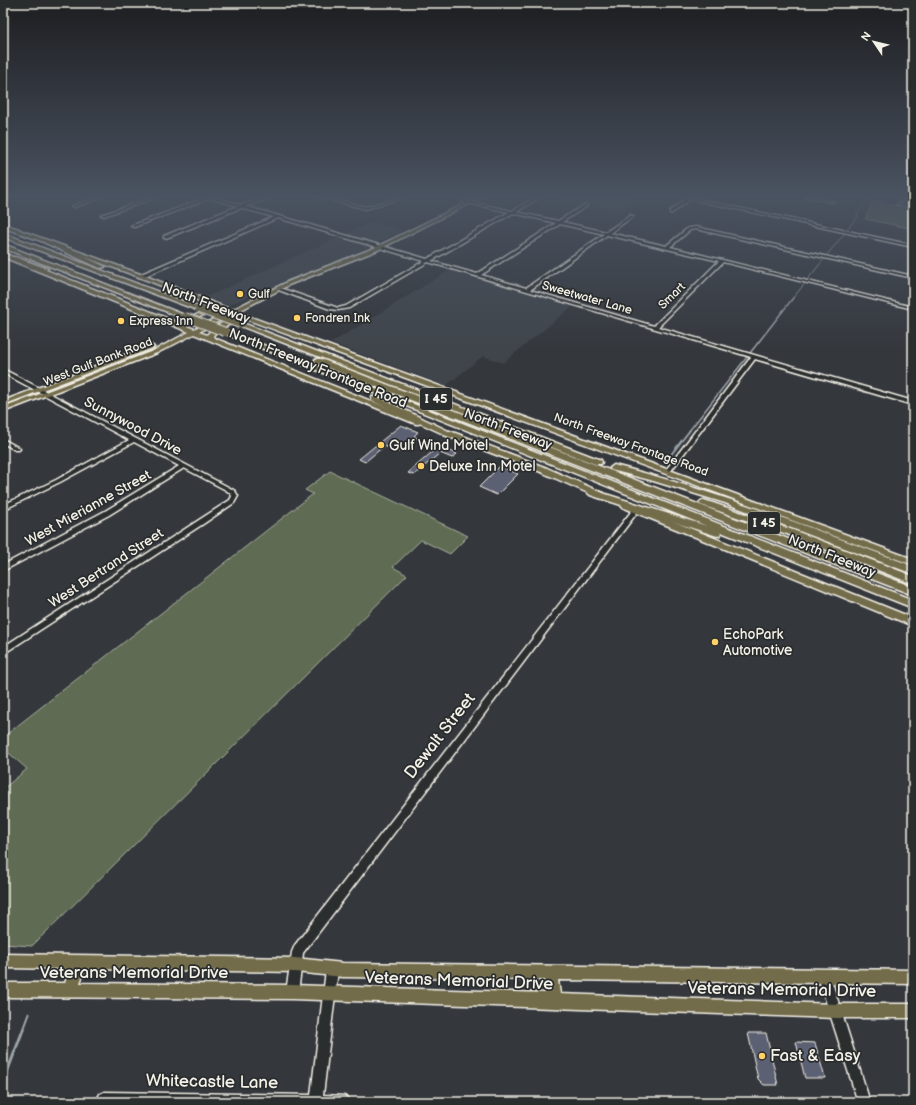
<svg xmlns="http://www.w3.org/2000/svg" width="916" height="1105" viewBox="0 0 916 1105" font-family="'Balsamiq Sans',sans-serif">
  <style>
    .built { fill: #40444c }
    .green { fill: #5e6c53; stroke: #a9ae9e }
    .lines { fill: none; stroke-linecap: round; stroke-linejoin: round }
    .stream-far3 { stroke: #9ca4aa; stroke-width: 1 }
    .stream-far2 { stroke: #9ca4aa; stroke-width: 1.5 }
    .stream-far1 { stroke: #9ca4aa; stroke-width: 2 }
    .stream { stroke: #9ca4aa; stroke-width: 3 }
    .building { fill: #5c6173; stroke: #f4f1e8 }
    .minor-casing { stroke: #f4f1e8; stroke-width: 3 }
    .major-casing { stroke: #f4f1e8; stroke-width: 3 }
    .highway-casing { stroke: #f4f1e8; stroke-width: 3 }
    .minor { fill: #2a2d2e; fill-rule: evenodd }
    .major { fill: #736c4b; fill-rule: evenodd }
    .highway { fill: #736c4b; fill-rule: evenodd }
    .highway-bridge-casing { stroke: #f4f1e8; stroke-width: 10; stroke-linecap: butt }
    .highway-bridge { stroke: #736c4b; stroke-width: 8 }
    .poi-dot { fill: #ffd166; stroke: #2a2d2e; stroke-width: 1.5 }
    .labels { text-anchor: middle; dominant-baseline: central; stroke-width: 3.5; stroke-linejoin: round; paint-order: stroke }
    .far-poi-label { font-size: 12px; fill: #f4f1e8; stroke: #2a2d2e; text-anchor: start }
    .far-street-label { font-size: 12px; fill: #f4f1e8; stroke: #2a2d2e }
    .shield { fill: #2a2d2e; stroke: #b7b6b0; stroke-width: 1 }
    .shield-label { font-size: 13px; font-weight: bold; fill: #f4f1e8 }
    .street-label { font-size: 14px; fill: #f4f1e8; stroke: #2a2d2e }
    .poi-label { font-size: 14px; fill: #f4f1e8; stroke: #2a2d2e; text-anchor: start }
    .near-street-label { font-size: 17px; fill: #f4f1e8; stroke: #2a2d2e }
    .near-poi-label { font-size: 17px; fill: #f4f1e8; stroke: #2a2d2e; text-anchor: start }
  </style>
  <rect width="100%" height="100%" fill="#34373c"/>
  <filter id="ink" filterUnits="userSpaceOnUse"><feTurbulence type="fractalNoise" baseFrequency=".025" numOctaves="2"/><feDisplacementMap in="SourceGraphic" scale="8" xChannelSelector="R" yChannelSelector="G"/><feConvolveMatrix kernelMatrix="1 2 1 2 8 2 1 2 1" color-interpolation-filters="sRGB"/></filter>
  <g filter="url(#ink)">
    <g class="built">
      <polygon points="549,197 641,197 618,212"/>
      <polygon points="372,222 403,230 365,250 228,305 206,297"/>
      <polygon points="450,270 573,306 503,363 483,356 446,386 331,343"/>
    </g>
    <g class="green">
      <polygon points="873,201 913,208 913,229 865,219"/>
      <polygon points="330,471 468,536 450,554 421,540 393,567 407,575 32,946 3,944 3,789 27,769 3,748 3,737 313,494 305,490"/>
    </g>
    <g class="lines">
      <g class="stream-far3">
        <polyline points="846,230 858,217 857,214 871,197"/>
        <polyline points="826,256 845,233"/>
        <polyline points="808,279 824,259"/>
        <polyline points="792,299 806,282"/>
      </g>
      <g class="stream-far2">
        <polyline points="750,353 793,298"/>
        <polyline points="689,431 747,357"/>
      </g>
      <polyline class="stream-far1" points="666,461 690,430"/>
      <polyline class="stream" points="3,1083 29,1014"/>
    </g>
    <g class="building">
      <polygon points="401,425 418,432 414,436 417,438 399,452 384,446 365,462 359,459"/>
      <polygon points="439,446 457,454 452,458 440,453 414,475 408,473"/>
      <polygon points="500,466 518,474 497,495 479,487"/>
      <polygon points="748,1033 766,1033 778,1085 764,1085 758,1079"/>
      <polygon points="796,1042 815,1043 825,1078 805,1078"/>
    </g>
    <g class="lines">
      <g class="minor-casing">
        <g id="minor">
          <polygon points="98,197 102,197 75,207 72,206"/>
          <polygon points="153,197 157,197 104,216 101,215"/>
          <path d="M 207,197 L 213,197 L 241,205 L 268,197 L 273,197 L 272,198 L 245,206 L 427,259 L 509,212 L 463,202 L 463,200 L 512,211 L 537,197 L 541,197 L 516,212 L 558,221 L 586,204 L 587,206 L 562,222 L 606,232 L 631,215 L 633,216 L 632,217 L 610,233 L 666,246 L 688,228 L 696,227 L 913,276 L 913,278 L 696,229 L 690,230 L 670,247 L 913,307 L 913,309 L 723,262 L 658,327 L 913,401 L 913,405 L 755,359 L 670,472 L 666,472 L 665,471 L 666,470 L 751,357 L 428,262 L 349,308 L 338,310 L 330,309 L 276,289 L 280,288 L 338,308 L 346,306 L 424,261 L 278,218 L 143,277 L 139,277 L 139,275 L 274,217 L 241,208 L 166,238 L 164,238 L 164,236 L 238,206 L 210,198 L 134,227 L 131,226 ZM 513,213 L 556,223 L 477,274 L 431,261 ZM 560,224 L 604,234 L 526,288 L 481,275 ZM 607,235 L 719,261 L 654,326 L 530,290 Z"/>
          <polygon points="320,197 325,197 366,207 399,197 404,197 366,209"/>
          <polygon points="688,197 913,245 913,247 690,199 672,213 670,213 670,211"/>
          <polygon points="806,197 812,197 834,201 832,202"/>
          <polygon points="900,197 913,198 913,200 903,198 899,205 897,205"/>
          <polygon points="3,369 230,488 235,491 238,496 234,503 203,524 3,654 3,647 199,520 230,500 232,496 230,493 226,490 184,468 109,515 3,571 3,565 105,511 179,466 134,442 60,482 3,510 3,505 56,480 129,440 3,373"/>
          <polygon points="3,439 19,448 20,449 19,450 15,450 3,443"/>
          <polygon points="634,508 636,508 639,510 303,953 298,992 296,996 292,998 288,996 286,992 292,952 295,945"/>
          <polygon points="332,964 336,966 338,970 323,1095 344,1096 348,1098 350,1102 99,1102 98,1098 100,1094 104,1092 311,1095 326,970 328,966"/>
          <polygon points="824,970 828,972 830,976 870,1102 858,1102 818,976 820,972"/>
        </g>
      </g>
      <g class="major-casing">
        <g id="major">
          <path d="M 478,197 L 483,197 L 378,250 L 291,284 L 237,312 L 913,559 L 913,565 L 232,314 L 199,332 L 207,335 C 213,326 229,318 240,319 L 240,321 C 231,325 218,327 213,336 L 214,338 L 423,422 L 419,424 L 416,424 L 194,334 L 157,353 L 3,412 L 3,408 L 153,351 L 189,332 L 3,257 L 3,253 L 194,329 L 227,312 L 139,277 L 3,227 L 3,224 L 143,275 L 232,310 L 287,282 L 374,248 Z"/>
          <polygon points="212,307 215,309 214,310 187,323 182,322"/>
          <polygon points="151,345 154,347 153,348 3,405 3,401"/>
          <polygon points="444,431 450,431 547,468 603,493 604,495 600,498 597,497 541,472 444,435"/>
          <polygon points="625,502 913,618 913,626 622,507 621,505 622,503"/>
          <path d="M 3,954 L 295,958 L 343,963 L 913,970 L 913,984 L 558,980 L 560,994 L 836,1004 L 913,1004 L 913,1018 L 836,1018 L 292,999 L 3,997 L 3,983 L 65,983 L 70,969 L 3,968 ZM 85,969 L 295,972 L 343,977 L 544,980 L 545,993 L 292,985 L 80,983 Z"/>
        </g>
      </g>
      <g class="highway-casing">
        <g id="highway">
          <polygon points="3,224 19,229 20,230 17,232 3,228"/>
          <polygon points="3,233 201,308 202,309 197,310 3,237"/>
          <polygon points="47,240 104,266 105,267 100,268 45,243 44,242"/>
          <polygon points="3,244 187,316 188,317 183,318 3,248"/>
          <polygon points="11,257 15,257 48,269 43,270 11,259"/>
          <polygon points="240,322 601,460 602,462 601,464 595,464 238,325 237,324"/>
          <polygon points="225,330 913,600 913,608 721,532 720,535 717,536 590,495 588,493 590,491 593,490 707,526 223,333 222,332"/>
          <polygon points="315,359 321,359 913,587 913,595 315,363"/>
          <polygon points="372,397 378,397 459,436 458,438 452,438 372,401"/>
          <path d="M 614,465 C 716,491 814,529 913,566 L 913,574 L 725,503 L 650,480 L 611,470 L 610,468 Z"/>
          <polygon points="704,500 793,530 913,576 913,584 787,534 701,505 699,503 701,501"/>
        </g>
      </g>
      <use href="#minor" class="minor"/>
      <use href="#major" class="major"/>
      <use href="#highway" class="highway"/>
      <g class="highway-bridge-casing">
        <g id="highway-bridge">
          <polyline points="199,309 240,324"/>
          <polyline points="185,317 225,332"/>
        </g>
      </g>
      <use href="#highway-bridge" class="highway-bridge"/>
    </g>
  </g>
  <linearGradient id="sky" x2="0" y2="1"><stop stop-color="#1d1e21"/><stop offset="0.56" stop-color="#4a5361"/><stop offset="1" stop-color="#4a5361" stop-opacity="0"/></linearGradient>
  <rect width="916" height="351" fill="url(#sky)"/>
  <g class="poi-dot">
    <circle cx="240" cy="294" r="4"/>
    <circle cx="297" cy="318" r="4"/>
    <circle cx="121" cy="321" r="4"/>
    <circle cx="381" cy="445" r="4"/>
    <circle cx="421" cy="466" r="4"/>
    <circle cx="715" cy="642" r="4"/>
    <circle cx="762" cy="1056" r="4"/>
  </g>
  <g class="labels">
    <g class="far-poi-label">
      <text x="248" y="294">Gulf</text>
      <text x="305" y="318">Fondren Ink</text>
      <text x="129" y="321">Express Inn</text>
    </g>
    <g class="far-street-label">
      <text transform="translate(672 296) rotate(-44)">Smart</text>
      <text transform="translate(587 298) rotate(16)">Sweetwater Lane</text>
      <text transform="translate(98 362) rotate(-21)">West Gulf Bank Road</text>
      <text transform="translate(631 445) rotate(20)">North Freeway Frontage Road</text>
    </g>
    <g class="shield">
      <rect x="420" y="388" width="32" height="22" rx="3"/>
      <rect x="748" y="512" width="32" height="22" rx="3"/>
    </g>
    <g class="shield-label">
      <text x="436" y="399">I 45</text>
      <text x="764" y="523">I 45</text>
    </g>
    <g class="street-label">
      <text transform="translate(206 303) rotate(21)">North Freeway</text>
      <text transform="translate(318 368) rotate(22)">North Freeway Frontage Road</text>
      <text transform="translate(133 426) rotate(28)">Sunnywood Drive</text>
      <text transform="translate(508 429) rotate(21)">North Freeway</text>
      <text transform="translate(88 508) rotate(-29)">West Mierianne Street</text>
      <text transform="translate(832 556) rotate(22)">North Freeway</text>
      <text transform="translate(106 568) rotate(-33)">West Bertrand Street</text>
    </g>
    <g class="poi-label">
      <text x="389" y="445">Gulf Wind Motel</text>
      <text x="429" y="466">Deluxe Inn Motel</text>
      <text x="723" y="634">EchoPark<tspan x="723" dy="16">Automotive</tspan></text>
    </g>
    <g class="near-street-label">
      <text transform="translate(440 736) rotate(-52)">Dewalt Street</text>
      <text x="134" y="973">Veterans Memorial Drive</text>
      <text transform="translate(459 981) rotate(2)">Veterans Memorial Drive</text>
      <text transform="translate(782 990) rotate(1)">Veterans Memorial Drive</text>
      <text transform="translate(212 1082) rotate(1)">Whitecastle Lane</text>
    </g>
    <g class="near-poi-label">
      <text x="770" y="1056">Fast &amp; Easy</text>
    </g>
  </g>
  <rect width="916" height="1105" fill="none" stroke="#2a2d2e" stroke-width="16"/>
  <rect x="8" y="8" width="900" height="1089" fill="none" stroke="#f4f1e8" stroke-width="1.5" filter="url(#ink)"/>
  <g transform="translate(874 42) rotate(305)" stroke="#2a2d2e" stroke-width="3" paint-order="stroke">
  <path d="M0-3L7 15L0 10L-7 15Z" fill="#f4f1e8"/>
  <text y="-6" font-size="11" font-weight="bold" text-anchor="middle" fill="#f4f1e8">N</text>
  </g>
</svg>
